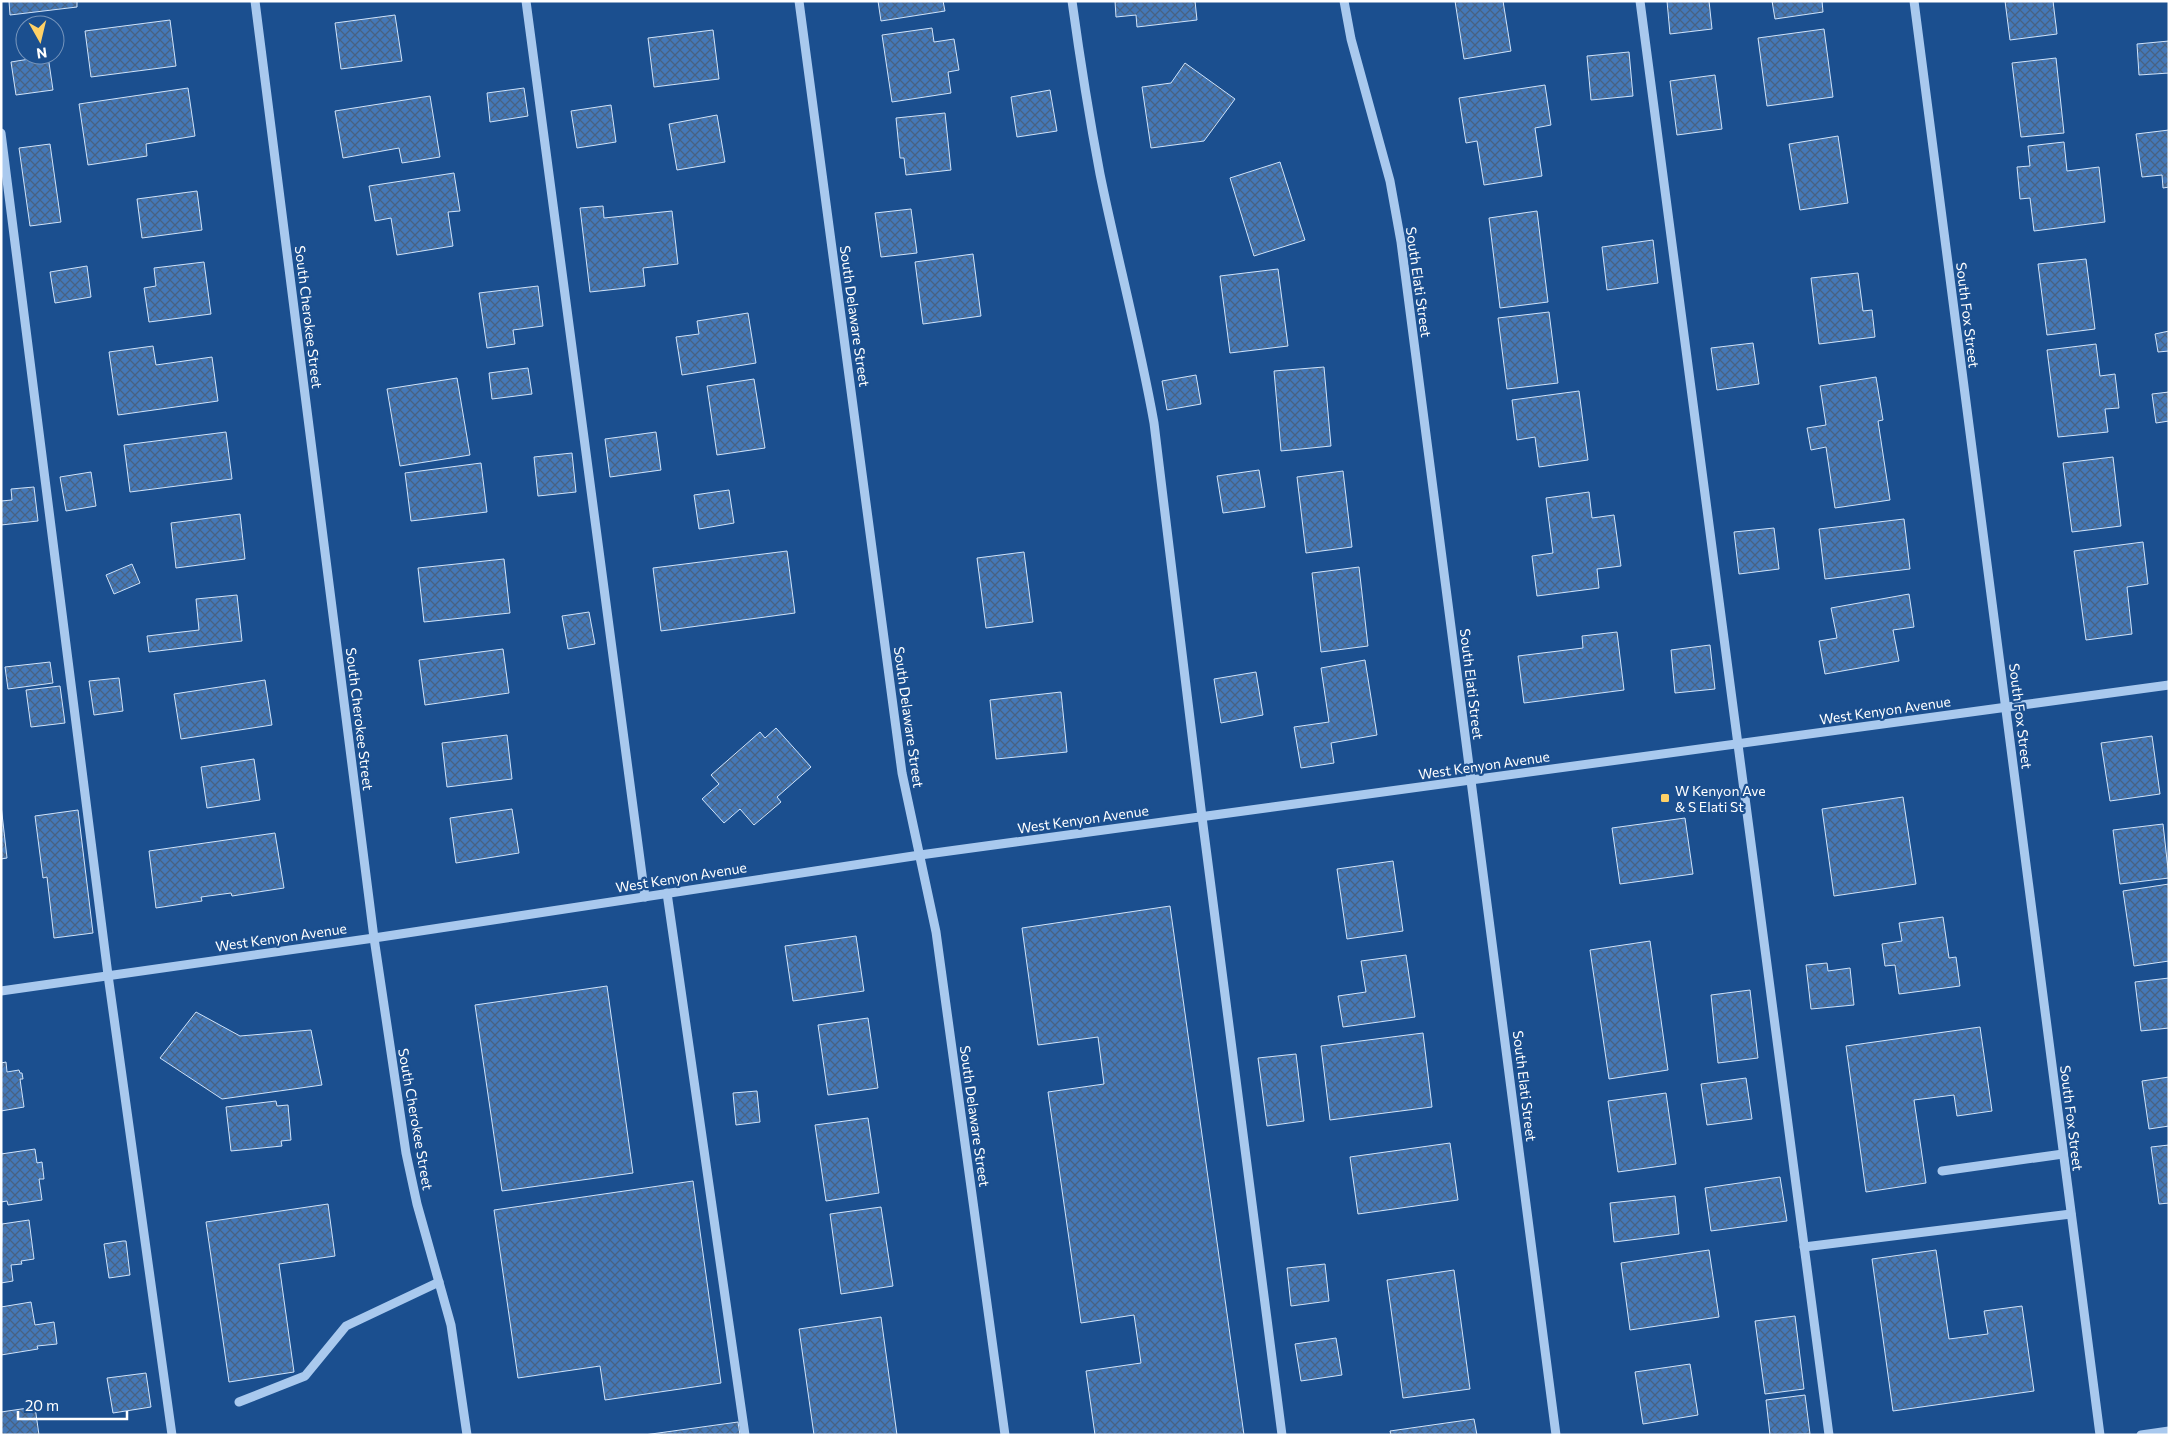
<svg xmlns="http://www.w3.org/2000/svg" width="2170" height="1436" viewBox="0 0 2170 1436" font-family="Commissioner,sans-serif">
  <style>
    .building { fill: url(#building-cross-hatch); stroke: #cfe3fa }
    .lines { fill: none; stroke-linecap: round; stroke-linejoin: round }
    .minor { stroke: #a9c9ee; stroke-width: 9 }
    .poi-dot { fill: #ffd166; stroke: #1b4f8f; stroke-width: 2 }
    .labels { text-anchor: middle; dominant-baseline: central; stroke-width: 4.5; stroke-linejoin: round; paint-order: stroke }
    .street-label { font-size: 14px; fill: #fff; stroke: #1b4f8f }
    .poi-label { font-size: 14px; fill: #fff; stroke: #1b4f8f; text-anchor: start }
  </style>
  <defs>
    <pattern id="building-cross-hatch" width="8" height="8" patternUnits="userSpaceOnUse" patternTransform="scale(1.25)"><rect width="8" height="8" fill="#4478b7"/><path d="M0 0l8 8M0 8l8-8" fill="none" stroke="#486282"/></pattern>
  </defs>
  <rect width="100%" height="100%" fill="#1b4f8f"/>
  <g class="building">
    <polygon points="9,1 77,1 77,7 10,15"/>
    <polygon points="878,1 943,1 945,11 881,21"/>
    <polygon points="1115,1 1195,1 1197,20 1137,27 1136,15 1116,17"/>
    <polygon points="1455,1 1503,1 1511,51 1464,59"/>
    <polygon points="1667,1 1709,1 1712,29 1670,34"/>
    <polygon points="1772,1 1822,1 1823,12 1775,19"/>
    <polygon points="2005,1 2053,1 2057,34 2010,40"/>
    <polygon points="395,15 402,61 341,69 335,23"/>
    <polygon points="170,20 176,66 91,77 85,31"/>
    <polygon points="932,28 934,42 954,39 959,70 948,72 951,93 892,102 882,35"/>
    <polygon points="1824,29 1833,97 1767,106 1758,38"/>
    <polygon points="713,30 719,79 654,87 648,38"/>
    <polygon points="2169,41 2169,73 2139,75 2137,44"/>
    <polygon points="1629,52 1633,96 1591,100 1587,56"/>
    <polygon points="48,56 53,90 16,95 11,62"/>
    <polygon points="2056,58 2064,133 2021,137 2012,63"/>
    <polygon points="1185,63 1235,99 1204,141 1151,148 1142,87 1171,83"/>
    <polygon points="1715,75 1722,129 1677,135 1670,81"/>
    <polygon points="1545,85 1551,125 1535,128 1542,176 1484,185 1477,141 1466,143 1459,98"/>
    <polygon points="188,88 195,136 146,144 147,156 88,165 79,104"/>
    <polygon points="524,88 528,116 490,122 487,93"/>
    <polygon points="1050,90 1057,131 1017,137 1011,97"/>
    <polygon points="430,96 440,157 402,163 399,148 343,158 335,111"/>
    <polygon points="611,105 616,142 577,148 571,111"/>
    <polygon points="945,113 951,170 906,175 904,158 900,158 896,118"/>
    <polygon points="717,115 725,162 677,170 669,124"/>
    <polygon points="2169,130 2169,187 2163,188 2162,175 2142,177 2136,134"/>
    <polygon points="1838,136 1848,203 1800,210 1789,144"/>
    <polygon points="2064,142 2067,171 2099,167 2105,222 2034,231 2030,198 2020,199 2017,167 2030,166 2028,146"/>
    <polygon points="50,144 61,222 30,226 19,148"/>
    <polygon points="1280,162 1305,240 1254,256 1230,178"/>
    <polygon points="454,173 460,211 448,212 453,246 397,255 391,218 375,221 369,186"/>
    <polygon points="197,191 202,230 142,238 137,199"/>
    <polygon points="603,206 604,218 672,211 678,264 643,268 645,286 590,292 580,208"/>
    <polygon points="911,209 917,253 881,257 875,213"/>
    <polygon points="1537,211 1548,302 1500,308 1489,218"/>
    <polygon points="1653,240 1658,283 1607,290 1602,247"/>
    <polygon points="973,254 981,316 923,324 915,262"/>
    <polygon points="2086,259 2095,329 2047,335 2038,264"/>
    <polygon points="204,262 211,314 149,322 144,288 156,286 154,268"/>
    <polygon points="87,266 91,297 55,303 50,272"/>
    <polygon points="1278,269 1288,346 1230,353 1220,276"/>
    <polygon points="1858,273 1863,311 1872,310 1875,337 1819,344 1811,278"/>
    <polygon points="538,286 543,326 513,330 515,344 487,348 479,293"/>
    <polygon points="1549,312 1558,383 1507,389 1498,318"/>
    <polygon points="748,313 756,363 682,375 676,337 699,334 697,321"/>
    <polygon points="2169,331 2169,351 2158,352 2155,334"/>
    <polygon points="1753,343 1759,384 1717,390 1711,348"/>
    <polygon points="2096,344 2100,376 2115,374 2119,408 2105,409 2108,432 2058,437 2047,350"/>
    <polygon points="153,346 156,365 212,357 218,401 118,415 109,352"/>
    <polygon points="1324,367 1331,446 1281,451 1274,371"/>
    <polygon points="528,368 532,394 492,399 489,373"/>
    <polygon points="1196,375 1201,404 1167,410 1162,381"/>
    <polygon points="1876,377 1883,420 1878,421 1890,500 1835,508 1826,447 1811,450 1807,428 1826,425 1820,386"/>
    <polygon points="457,378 470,455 400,466 387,389"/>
    <polygon points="754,379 765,448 717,455 707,386"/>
    <polygon points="1579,391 1588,460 1539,467 1535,437 1517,440 1512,400"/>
    <polygon points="2169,392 2169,421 2156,423 2152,394"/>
    <polygon points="226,432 232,479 130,492 124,445"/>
    <polygon points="656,432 661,470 610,477 605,439"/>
    <polygon points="572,453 576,492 538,496 534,457"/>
    <polygon points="2113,457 2121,526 2072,532 2063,463"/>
    <polygon points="481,463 487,512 411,521 405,473"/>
    <polygon points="1259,470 1265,507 1223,513 1217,476"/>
    <polygon points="1343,471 1352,547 1306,553 1297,477"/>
    <polygon points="91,472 96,506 66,511 60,477"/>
    <polygon points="34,487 38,521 1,525 1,501 12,500 11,489"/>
    <polygon points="729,490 734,523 699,529 694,495"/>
    <polygon points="1589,492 1592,518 1614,515 1621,566 1597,569 1599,588 1537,596 1532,556 1553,553 1546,498"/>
    <polygon points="240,514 245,559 176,568 171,523"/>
    <polygon points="1904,519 1910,569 1825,579 1819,529"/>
    <polygon points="1774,528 1779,569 1739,574 1734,532"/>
    <polygon points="2143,542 2148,584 2127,587 2132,634 2086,640 2074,551"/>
    <polygon points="787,551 795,613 661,631 653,568"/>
    <polygon points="1024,552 1033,622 986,628 977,558"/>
    <polygon points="504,559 510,613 424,622 418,568"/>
    <polygon points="132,564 140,583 114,594 106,575"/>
    <polygon points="1359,567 1368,646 1321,652 1312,573"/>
    <polygon points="1909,594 1914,627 1893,630 1899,661 1825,674 1819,641 1837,638 1831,608"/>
    <polygon points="237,595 242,641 149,652 147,636 199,630 196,599"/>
    <polygon points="589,612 595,644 568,649 562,616"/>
    <polygon points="1617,632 1624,690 1524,703 1518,656 1583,648 1582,636"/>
    <polygon points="1710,645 1715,689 1675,693 1671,650"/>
    <polygon points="503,649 509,693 425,705 419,660"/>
    <polygon points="1365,660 1377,735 1331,743 1334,763 1301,768 1294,727 1329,722 1321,668"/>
    <polygon points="50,662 53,683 8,689 5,667"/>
    <polygon points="1256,672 1263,715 1221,723 1214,679"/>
    <polygon points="119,678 123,711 94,715 89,681"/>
    <polygon points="265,680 272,725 181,739 174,694"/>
    <polygon points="60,686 65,723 31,727 26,690"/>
    <polygon points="1061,692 1067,752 996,759 990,700"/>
    <polygon points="776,728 811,767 777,797 781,802 754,825 740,809 724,823 702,799 719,784 711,775 760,732 765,738"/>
    <polygon points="507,735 512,779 447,787 442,743"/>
    <polygon points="2152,736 2160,794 2110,801 2101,743"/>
    <polygon points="254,759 260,800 207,808 201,767"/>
    <polygon points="1903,797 1916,884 1834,896 1822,809"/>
    <polygon points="1,805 7,858 1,859"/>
    <polygon points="512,809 519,853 456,863 450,818"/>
    <polygon points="78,810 93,933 54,938 47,877 43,878 35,816"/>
    <polygon points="1685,818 1693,874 1620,884 1612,828"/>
    <polygon points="2163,824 2169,878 2120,884 2113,830"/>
    <polygon points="275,833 284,888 232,896 231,893 201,897 202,901 156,908 149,851"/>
    <polygon points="1393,861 1403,931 1347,939 1337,869"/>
    <polygon points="2169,884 2169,961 2134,966 2123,891"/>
    <polygon points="1170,906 1244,1435 1095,1435 1086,1371 1141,1363 1134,1315 1081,1323 1048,1092 1104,1084 1098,1037 1038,1045 1022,928"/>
    <polygon points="1943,917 1949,958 1956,957 1960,986 1899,994 1895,965 1885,966 1882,944 1902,941 1899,923"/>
    <polygon points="856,936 864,991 793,1001 785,946"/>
    <polygon points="1650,941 1668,1070 1609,1079 1590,950"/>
    <polygon points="1406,955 1415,1017 1343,1027 1338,996 1366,992 1361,961"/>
    <polygon points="1827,963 1828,971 1850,968 1854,1005 1811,1009 1806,965"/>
    <polygon points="2169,978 2169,1028 2141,1031 2135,982"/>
    <polygon points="607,986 633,1173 502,1191 475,1005"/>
    <polygon points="1750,990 1758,1058 1718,1063 1711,995"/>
    <polygon points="196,1012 240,1036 311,1030 322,1085 222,1099 160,1058"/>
    <polygon points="868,1018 878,1088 828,1095 818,1025"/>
    <polygon points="1980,1027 1992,1111 1957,1116 1954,1095 1914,1100 1926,1183 1866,1192 1846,1046"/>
    <polygon points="1423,1033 1432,1107 1330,1120 1321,1046"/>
    <polygon points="1296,1054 1304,1121 1267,1126 1258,1058"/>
    <polygon points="6,1062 7,1072 19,1070 20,1073 22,1073 23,1079 20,1079 24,1107 1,1111 1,1063"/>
    <polygon points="2169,1077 2169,1126 2149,1129 2142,1081"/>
    <polygon points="1746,1078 1752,1119 1707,1125 1701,1084"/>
    <polygon points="757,1091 760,1122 736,1125 733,1093"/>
    <polygon points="1666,1093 1676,1164 1618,1172 1608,1101"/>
    <polygon points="276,1101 277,1106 288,1105 291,1140 281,1141 282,1146 231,1151 226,1107"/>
    <polygon points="868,1118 879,1193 826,1201 815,1125"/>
    <polygon points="1450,1143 1458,1200 1358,1214 1350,1157"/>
    <polygon points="2169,1145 2169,1203 2159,1204 2151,1147"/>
    <polygon points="35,1149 37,1163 42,1162 44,1179 39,1179 42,1200 8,1205 7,1201 1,1202 1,1154"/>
    <polygon points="1780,1177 1787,1221 1711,1231 1705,1188"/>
    <polygon points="693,1181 721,1383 605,1400 600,1366 518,1378 494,1210"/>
    <polygon points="1675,1196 1679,1234 1614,1242 1610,1203"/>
    <polygon points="328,1204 335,1256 279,1264 294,1372 229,1382 206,1222"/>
    <polygon points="881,1207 893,1286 841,1294 830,1214"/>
    <polygon points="29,1220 34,1259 21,1261 22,1264 11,1265 13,1281 1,1283 2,1224"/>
    <polygon points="123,1241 126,1241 130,1275 109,1278 104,1244"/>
    <polygon points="1709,1250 1719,1317 1630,1330 1621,1263"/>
    <polygon points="1936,1250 1949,1339 1988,1334 1984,1311 2022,1306 2034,1391 1893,1411 1872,1259"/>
    <polygon points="1325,1264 1329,1301 1291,1306 1287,1268"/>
    <polygon points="1454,1270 1470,1389 1403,1398 1387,1280"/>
    <polygon points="31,1302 35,1325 54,1322 57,1344 37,1346 38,1349 1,1355 1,1307"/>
    <polygon points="1795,1316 1804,1389 1765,1394 1755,1321"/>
    <polygon points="881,1317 897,1435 814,1435 799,1329"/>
    <polygon points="1336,1338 1342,1375 1301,1381 1295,1344"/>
    <polygon points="1690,1364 1698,1415 1643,1424 1635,1372"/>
    <polygon points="146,1373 151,1407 113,1413 107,1378"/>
    <polygon points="1805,1395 1810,1434 1770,1435 1766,1400"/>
    <polygon points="35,1407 39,1435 1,1435 1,1412"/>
    <polygon points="1474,1419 1477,1435 1391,1435 1390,1431"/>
    <polygon points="738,1422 740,1435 644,1435"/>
  </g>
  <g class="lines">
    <g class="minor">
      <polyline points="255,1 374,938 406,1153 417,1204 451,1325 467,1435"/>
      <polyline points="526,1 645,897"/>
      <polyline points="799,1 902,773 936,932 1005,1435"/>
      <path d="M 1072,1 C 1080,59 1089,116 1100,174 C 1117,257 1139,339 1154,423 L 1202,817 L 1282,1435"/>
      <polyline points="1344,1 1351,39 1390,181 1401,242 1556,1435"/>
      <polyline points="1640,1 1829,1435"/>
      <polyline points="1914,1 2100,1435"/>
      <polyline points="1,133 108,975 172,1435"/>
      <polyline points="667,893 745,1435"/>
      <polyline points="1,991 374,938 920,855 2169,685"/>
      <polyline points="1942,1171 2063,1154"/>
      <polyline points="1804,1247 2071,1214"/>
      <polyline points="239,1402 305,1376 346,1326 439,1282"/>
      <polyline points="2141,1435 2169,1431"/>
    </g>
  </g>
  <rect class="poi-dot" x="1660" y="793" width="10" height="10" rx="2.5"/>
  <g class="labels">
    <g class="street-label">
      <text transform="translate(1419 282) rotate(82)">South Elati Street</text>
      <text transform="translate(1968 315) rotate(83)">South Fox Street</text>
      <text transform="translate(855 316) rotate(82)">South Delaware Street</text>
      <text transform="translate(309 317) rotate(83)">South Cherokee Street</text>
      <text transform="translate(1472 684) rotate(83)">South Elati Street</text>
      <text transform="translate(1885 710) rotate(-8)">West Kenyon Avenue</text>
      <text transform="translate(2021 716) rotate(83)">South Fox Street</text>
      <text transform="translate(909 717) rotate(82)">South Delaware Street</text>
      <text transform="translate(360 719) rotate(83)">South Cherokee Street</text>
      <text transform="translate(1484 765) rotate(-8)">West Kenyon Avenue</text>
      <text transform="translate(1083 819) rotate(-8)">West Kenyon Avenue</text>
      <text transform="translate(681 877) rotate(-9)">West Kenyon Avenue</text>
      <text transform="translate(281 937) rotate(-8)">West Kenyon Avenue</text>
      <text transform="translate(1525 1086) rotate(83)">South Elati Street</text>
      <text transform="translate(975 1116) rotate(82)">South Delaware Street</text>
      <text transform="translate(2072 1118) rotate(83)">South Fox Street</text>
      <text transform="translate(416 1119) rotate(80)">South Cherokee Street</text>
    </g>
    <g class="poi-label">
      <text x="1675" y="790">W Kenyon Ave<tspan x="1675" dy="16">&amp; S Elati St</tspan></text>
    </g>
  </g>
  <rect width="2170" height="1436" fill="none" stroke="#ffffff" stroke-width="5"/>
  <g transform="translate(40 40) rotate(172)"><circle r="24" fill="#1b4f8f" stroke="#7695bc"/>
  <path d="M0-4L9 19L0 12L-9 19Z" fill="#ffd166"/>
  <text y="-8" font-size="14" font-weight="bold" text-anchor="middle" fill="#ffffff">N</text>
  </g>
  <path d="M18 1411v8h109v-8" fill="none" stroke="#ffffff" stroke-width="2.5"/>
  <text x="25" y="1411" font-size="15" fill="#ffffff" stroke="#1b4f8f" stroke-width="4" paint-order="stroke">20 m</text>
</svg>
